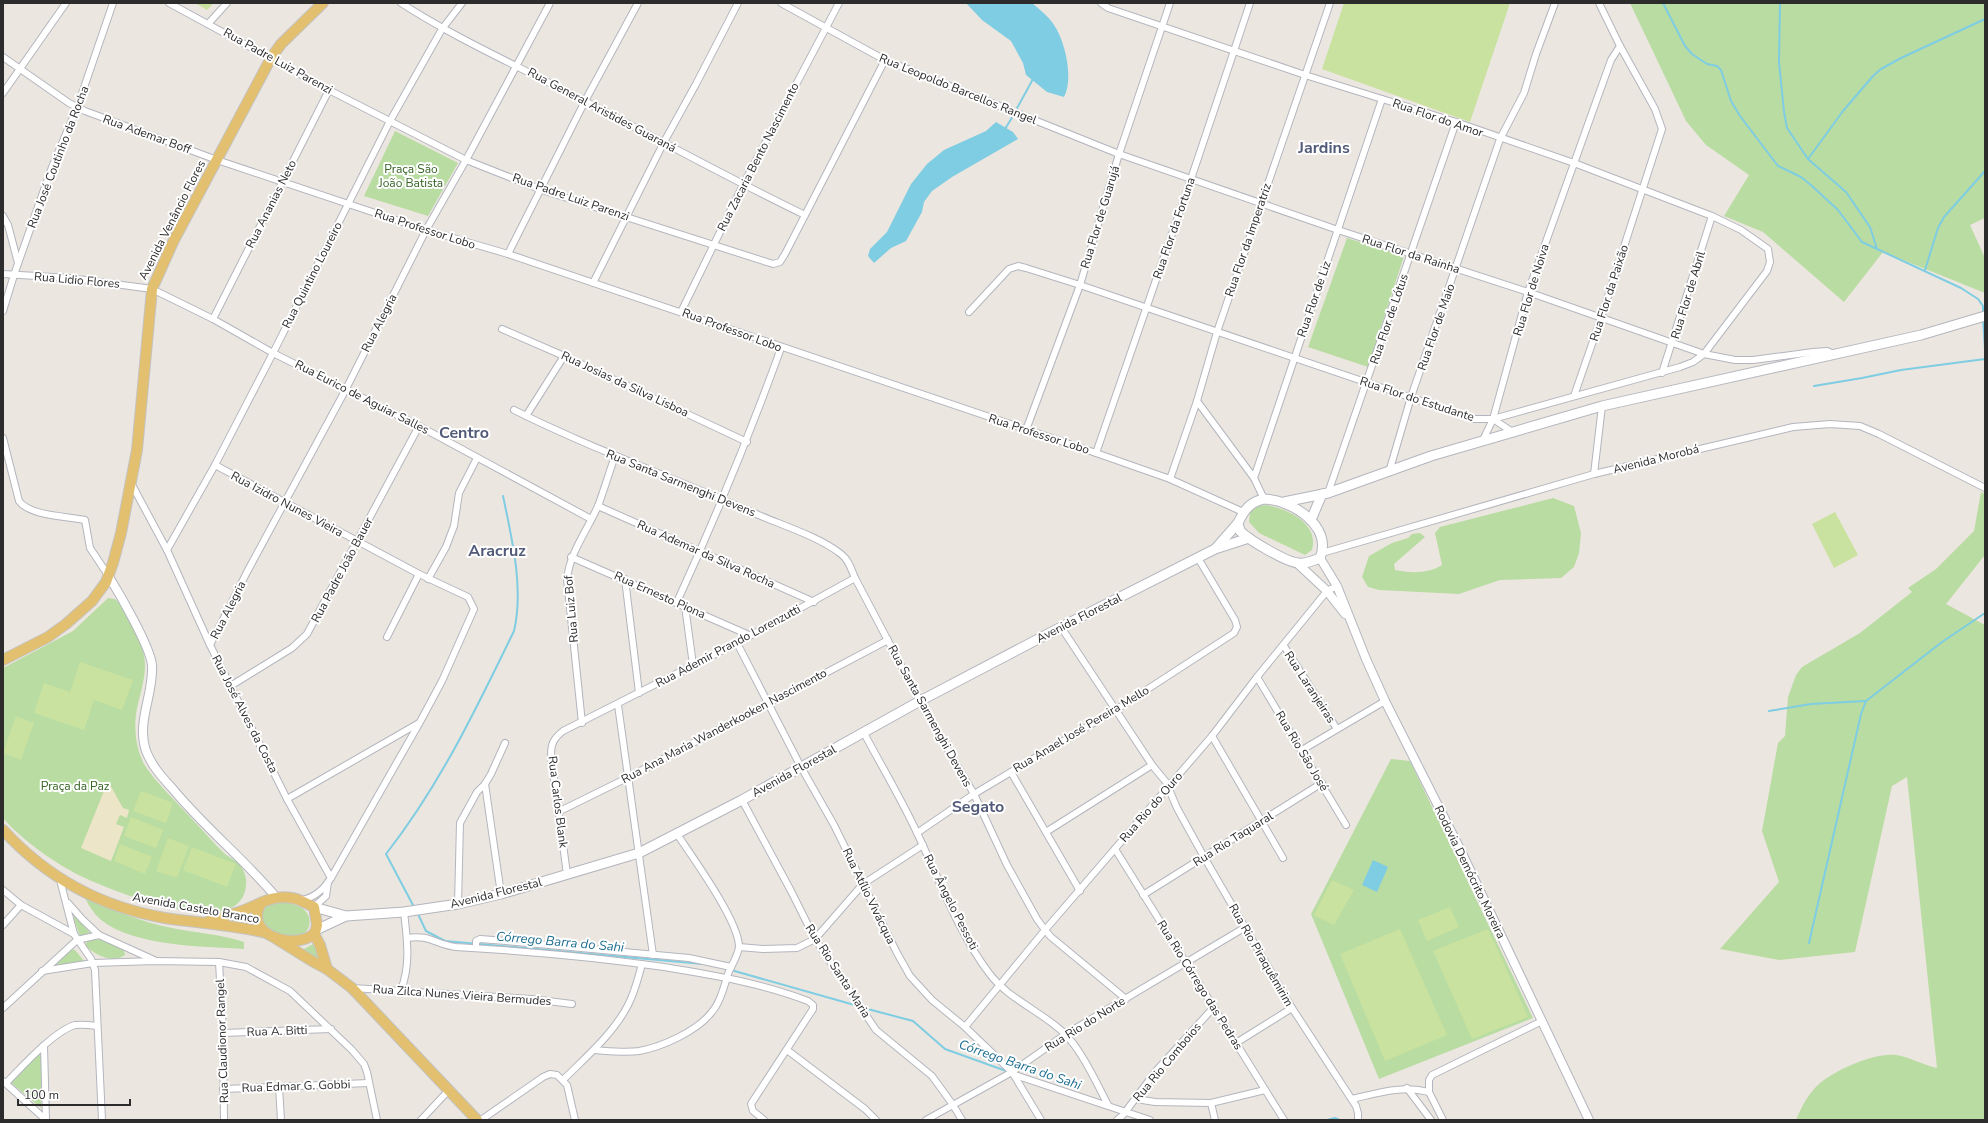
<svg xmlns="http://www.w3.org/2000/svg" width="1988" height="1123" viewBox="0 0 1988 1123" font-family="'Nunito Sans',sans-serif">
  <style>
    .green { fill: #b9dca2 }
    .sand { fill: #ede5c7 }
    .pitch { fill: #cae29f }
    .water { fill: #7fcde2 }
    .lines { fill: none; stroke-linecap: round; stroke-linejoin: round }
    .stream { stroke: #7fcde2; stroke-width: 2 }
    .minor-casing { stroke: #b3b6be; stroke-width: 8 }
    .tertiary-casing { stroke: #b3b6be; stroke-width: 10 }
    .secondary-casing { stroke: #b3b6be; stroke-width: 11 }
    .primary-casing { stroke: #c4c4c4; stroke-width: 12 }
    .minor { stroke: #fff; stroke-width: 6 }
    .tertiary { stroke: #fff; stroke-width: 8 }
    .secondary { stroke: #fff; stroke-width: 9 }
    .primary { stroke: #e2c06f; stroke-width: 10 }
    .labels { text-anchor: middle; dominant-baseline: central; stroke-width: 4; stroke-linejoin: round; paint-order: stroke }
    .street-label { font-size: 12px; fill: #2c2c2c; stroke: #fff }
    .park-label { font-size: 12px; fill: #346223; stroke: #fff }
    .water-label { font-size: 13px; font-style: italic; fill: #1d6e8f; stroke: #fff }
    .district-label { font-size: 16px; font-weight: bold; fill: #515a78; stroke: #fff }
  </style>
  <rect width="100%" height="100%" fill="#ece6e0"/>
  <g class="green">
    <polygon points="1630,3 1985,3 1985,218 1970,225 1985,258 1985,293 1883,252 1844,302 1763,232 1724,216 1749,175 1706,145 1686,121"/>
    <polygon points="395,131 458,163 428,216 364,196"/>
    <polygon points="1347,238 1404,256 1368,367 1308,347"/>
    <path d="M 1981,492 L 1985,494 L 1985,555 L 1946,604 L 1985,625 L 1985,1120 L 1796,1120 C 1802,1106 1808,1094 1819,1084 C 1835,1070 1875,1052 1896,1055 C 1910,1057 1923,1065 1937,1068 L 1907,777 L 1892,786 L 1855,952 L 1779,960 L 1720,949 L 1779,882 L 1762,831 L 1778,743 L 1785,736 L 1788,697 L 1796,675 L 1802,667 L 1860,633 L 1912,592 L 1908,588 L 1936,569 L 1974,531 Z"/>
    <path d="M 1553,498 L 1574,506 L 1581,533 L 1579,553 L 1574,567 L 1561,578 L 1500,580 L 1459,594 L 1379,590 L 1368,587 L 1362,577 L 1369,556 L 1392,543 L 1408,538 L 1412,534 L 1420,533 L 1425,537 L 1394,564 L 1395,570 C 1409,573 1429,574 1442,565 L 1435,533 L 1440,527 Z"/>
    <path d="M 1266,505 C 1288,509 1319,523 1312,550 L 1305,555 L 1259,533 L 1249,522 L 1250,512 L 1259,506 Z"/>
    <path d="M 108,598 L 115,599 L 119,603 C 129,621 145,643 145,665 C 145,679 141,691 138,704 C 133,723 135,747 144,764 C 154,781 178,803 191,818 C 202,829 213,843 225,854 C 230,858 236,860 240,865 C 244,870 247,878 246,885 C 242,944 113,891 85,878 C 57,865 23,841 3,818 L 3,668 L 73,631 Z"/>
    <polygon points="1391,759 1410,761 1533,1018 1379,1079 1311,914"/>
    <path d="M 85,898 C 113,910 141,922 172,928 C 196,933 220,934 244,942 L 244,949 C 202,946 136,947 101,920 C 94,914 89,906 85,898 Z"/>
    <path d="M 284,901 C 290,903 297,905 302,908 C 312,915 313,931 300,935 C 289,939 266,932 262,920 C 261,916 262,911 262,907 L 269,903 Z"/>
    <polygon points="246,911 248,924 230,922"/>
    <polygon points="73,917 76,917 90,933 80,936"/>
    <path d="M 93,939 L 102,940 L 124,950 L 125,955 C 112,964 95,955 85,945 L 88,940 Z"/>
    <polygon points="315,943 321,961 302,950"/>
    <polygon points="71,949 75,950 84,961 54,966 54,963"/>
    <polygon points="41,1053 41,1108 9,1081"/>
  </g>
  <polygon class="sand" points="108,781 123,808 129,810 127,818 120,815 116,824 124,827 111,861 81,848"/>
  <g class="pitch">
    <polygon points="195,3 214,3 207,10"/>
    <polygon points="1344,3 1510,3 1470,122 1322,69"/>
    <polygon points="1835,512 1858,555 1834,568 1812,524"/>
    <polygon points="80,662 133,680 122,710 94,700 84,730 34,713 44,683 70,692"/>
    <polygon points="16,716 34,723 21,760 3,753"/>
    <polygon points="141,791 173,803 166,823 133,811"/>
    <polygon points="131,817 163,830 156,848 124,836"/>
    <polygon points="168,838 189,846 177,878 156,871"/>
    <polygon points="120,844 152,857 145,874 114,861"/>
    <polygon points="192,847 236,864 227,887 183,870"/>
    <polygon points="1332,880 1354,890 1334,925 1314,915"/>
    <polygon points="1450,907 1459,927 1427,941 1418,920"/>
    <polygon points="1400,929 1447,1035 1385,1061 1340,954"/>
    <polygon points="1488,929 1528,1017 1472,1039 1433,951"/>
  </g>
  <g class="water">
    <path d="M 966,3 L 1032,3 C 1039,9 1049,17 1054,25 C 1065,41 1074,78 1064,97 L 1047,92 L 1026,75 L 1023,63 L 1011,41 L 982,20 Z"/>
    <polygon points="996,122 1013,132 1018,139 952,177 932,191 924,202 922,212 906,241 891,248 874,263 868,256 870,249 887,232 911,184 927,164 944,150 986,131"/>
    <polygon points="1373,860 1388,867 1377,892 1362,885"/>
  </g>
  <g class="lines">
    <g class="stream">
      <polyline points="1663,3 1685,46 1692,54 1707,64 1717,66 1721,70 1731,101 1740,116 1778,166 1801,177 1812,186 1838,210 1862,242 1961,288 1978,299 1983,306 1983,314"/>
      <polyline points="1780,3 1779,62 1784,112 1787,128 1808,159 1846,192 1870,227 1877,249"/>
      <polyline points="1016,110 1033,79"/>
      <polyline points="1005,129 1013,116"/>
      <polyline points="1808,159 1843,111 1873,76 1881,69 1901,58 1985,19"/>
      <polyline points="1925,270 1938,228 1944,217 1985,171"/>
      <polyline points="1983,318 1985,349"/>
      <polyline points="1814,386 1862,378 1901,370 1985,359"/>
      <polyline points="1769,711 1811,704 1865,701"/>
      <path d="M 414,907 L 386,854 C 440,785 476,709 514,631 C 524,588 512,539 503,496"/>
      <polyline points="417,912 426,931 445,941 703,964"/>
      <polyline points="1809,943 1861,714 1866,701 1942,642 1985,613"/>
      <polyline points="731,970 858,1006"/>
      <polyline points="864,1008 913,1021 945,1049 1009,1072"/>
      <polyline points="1327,1120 1335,1118 1340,1120"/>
    </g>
    <g class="minor-casing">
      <g id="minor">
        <polyline points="169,3 329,90 466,160 542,190 773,264 780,262 785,254 885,60"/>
        <path d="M 401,3 C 455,38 514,64 571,94 C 649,134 726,177 805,215"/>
        <polyline points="781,3 885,60 1119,154 1338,230 1528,292 1704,354 1735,360 1753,360 1813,352 1827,351 1834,354"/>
        <polyline points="208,24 227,3"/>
        <polyline points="3,57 69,103 85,111 217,160 426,230 508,254 1096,453 1170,479 1243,512"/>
        <polyline points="3,93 66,3"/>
        <polyline points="3,216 8,225 18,263"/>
        <polyline points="508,254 585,101 638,3"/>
        <polyline points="3,274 70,278 152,289 213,319 273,353 419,426 591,519"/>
        <polyline points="593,283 664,142 696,84 738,3"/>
        <polyline points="3,311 14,275 52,167 77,108 113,3"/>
        <polyline points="681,312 743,185 839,3"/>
        <polyline points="969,312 1009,269 1018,266 1026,268 1080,285 1474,419 1493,419 1680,367 1693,362 1704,354 1767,271 1770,262 1768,249 1741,230 1712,216 1574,163 1456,122 1305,75 1108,8 1101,3"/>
        <polyline points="213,319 329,90"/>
        <polyline points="502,329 564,356 747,442"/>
        <polyline points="1662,373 1712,216"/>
        <polyline points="1574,396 1601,318 1662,129 1655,109 1620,46 1599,3"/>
        <polyline points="1197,401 1254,478"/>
        <path d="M 514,410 C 592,449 674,478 754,513 C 781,525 818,536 841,554 C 849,560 851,569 855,578 L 925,711 L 974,794 L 1007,865 L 1037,919 L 1045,930 L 1051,937 L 1126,999"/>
        <polyline points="526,416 564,356"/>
        <polyline points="1493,419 1514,433"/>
        <polyline points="1026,430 1080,285 1119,154 1170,3"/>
        <path d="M 3,438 L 19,501 C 30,516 66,516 85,520 L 90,548 L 108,575"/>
        <polyline points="1483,440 1493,419 1528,292 1611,60 1620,46"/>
        <polyline points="1096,453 1191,179 1250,3"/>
        <path d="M 215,465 L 419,574 L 468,597 L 474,609 L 442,681 L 420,722 L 331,878 C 324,889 315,898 301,900"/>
        <polyline points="1389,472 1411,397 1500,139 1524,93 1536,54 1555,3"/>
        <polyline points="1594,474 1602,406"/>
        <polyline points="1170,479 1197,401 1217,332 1330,3"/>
        <polyline points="131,483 167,550 210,645 287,799 331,878"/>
        <polyline points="1328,493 1456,122"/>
        <polyline points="1264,499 1254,478 1382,99"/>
        <polyline points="598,506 814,602"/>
        <polyline points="167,550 215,465 273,353 390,121 442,29 462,3"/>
        <polyline points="1322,553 1594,474 1793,427 1830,424 1860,426 1879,434 1985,488"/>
        <polyline points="571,557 749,635"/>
        <polyline points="428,579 446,547 454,526 459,493 477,458"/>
        <polyline points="625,579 639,693"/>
        <path d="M 677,602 C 715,519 750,434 781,348"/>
        <polyline points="685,606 693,665"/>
        <polyline points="1061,627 1152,765 1166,782 1177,808 1204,857 1292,1008 1356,1106 1358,1113 1358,1120"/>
        <polyline points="387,637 419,574"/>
        <polyline points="737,643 801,767 834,825 897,953 910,976 932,1000 965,1027 1012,1072 1041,1120"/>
        <polyline points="210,645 247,572 346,389 426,230 466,160 550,3"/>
        <polyline points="1284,646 1337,729"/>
        <polyline points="1257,677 1346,825"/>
        <polyline points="232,685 292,648 307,634 419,426"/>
        <polyline points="618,705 653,955"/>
        <path d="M 582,723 L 567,579 C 570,552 587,531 598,506 C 604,490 609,473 615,456"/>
        <path d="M 864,733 C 882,767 902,800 918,835 C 940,881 958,932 989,973 C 1008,999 1041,1011 1064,1033 C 1081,1049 1097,1084 1108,1105"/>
        <polyline points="1212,736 1283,858"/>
        <polyline points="1302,750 1385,701"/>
        <polyline points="1011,772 1080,891"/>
        <polyline points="485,784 501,894"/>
        <polyline points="287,799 419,723"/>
        <polyline points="742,800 791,891 815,939 876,1030 932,1076 953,1105 962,1120"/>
        <polyline points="560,811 627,778 888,640"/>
        <polyline points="1046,832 1152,765"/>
        <polyline points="917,833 974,794 1117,709 1234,633 1237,627 1235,620 1198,558"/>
        <polyline points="1115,849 1284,1120"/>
        <path d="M 567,874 L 551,756 C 551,744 553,739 563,731 L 737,643 L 855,578"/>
        <polyline points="60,880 74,934 91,959 95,970 102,1120"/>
        <polyline points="3,890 21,905 74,934"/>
        <polyline points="1143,895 1322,783"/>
        <polyline points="68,903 82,919 99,935 154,960"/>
        <polyline points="458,904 460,823 477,792 485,784 491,774 505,743"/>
        <polyline points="314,907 326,896 328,882"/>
        <polyline points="3,925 21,905"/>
        <path d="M 407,938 C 430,934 436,945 456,947 C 526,951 595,957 664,967 C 713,975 761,983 808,1001 L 813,1005 L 813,1009 L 751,1104 L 753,1111 L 764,1120"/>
        <polyline points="739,947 763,949 797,948 815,939 863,884 923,845"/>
        <polyline points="476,948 476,941 480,939 506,941 689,958 731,967"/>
        <polyline points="219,962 223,1033 224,1120"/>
        <polyline points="42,971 93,963 155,961 219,962 246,967 290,991 352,1050 364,1064 367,1072 377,1120"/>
        <polyline points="352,988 532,999 572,1004"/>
        <path d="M 401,990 C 411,964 407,939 404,912"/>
        <polyline points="3,1008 77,940 99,935"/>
        <polyline points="965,1027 1045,930 1212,736 1257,677 1327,591 1337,586"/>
        <polyline points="223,1033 331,1029"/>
        <polyline points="1236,1043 1292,1008"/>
        <polyline points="44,1046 46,1120"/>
        <path d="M 594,1050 C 609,1051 625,1053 639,1051 C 662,1047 697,1031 711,1013 C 720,1003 724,987 728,974 C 731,966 739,954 739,946 C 738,920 693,858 677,834"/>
        <polyline points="787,1050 865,1109 876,1120"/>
        <polyline points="1015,1075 1150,1120"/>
        <path d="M 563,1080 C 585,1058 614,1033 628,1005 C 635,992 638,978 642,964"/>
        <polyline points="3,1081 46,1120"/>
        <path d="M 6,1083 C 22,1067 54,1031 75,1025 C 82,1024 90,1025 97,1026"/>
        <polyline points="279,1087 281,1120"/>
        <polyline points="1407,1088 1431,1120"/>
        <polyline points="223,1089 369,1083"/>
        <polyline points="1136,1099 1155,1102 1211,1103 1265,1090"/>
        <path d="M 1352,1099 C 1378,1093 1402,1085 1429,1092"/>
        <polyline points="1211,1103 1215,1120"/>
        <polyline points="421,1120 448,1091"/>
        <polyline points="481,1120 543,1077 550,1074 557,1075 567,1085 575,1120"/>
        <polyline points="926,1120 1012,1072 1066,1034 1244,928"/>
        <polyline points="1117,1120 1123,1115 1156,1071 1214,1007"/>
        <polyline points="1443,1120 1429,1092 1429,1080 1432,1075 1542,1021"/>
      </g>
    </g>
    <g class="tertiary-casing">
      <g id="tertiary">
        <polyline points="1320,558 1337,586 1366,659 1385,701 1459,847 1589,1120"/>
        <polyline points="1297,563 1327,591 1345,614"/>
        <path d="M 108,575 C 119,593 150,646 152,665 C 154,694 136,722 146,751 C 152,766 161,776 172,788 C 204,827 244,859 276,897"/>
      </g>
    </g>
    <g class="secondary-casing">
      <g id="secondary">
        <path d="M 1264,499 C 1292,500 1333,526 1320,558 C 1313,561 1305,564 1298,563 C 1286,562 1249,540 1240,531 L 1238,523 C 1244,510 1250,502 1264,499 Z"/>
        <polyline points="1284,502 1328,493 1431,456 1602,406 1921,335 1985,316"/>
        <polyline points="1311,520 1322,494"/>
        <polyline points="1216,548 1238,523"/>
        <polyline points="314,907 346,916 404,912 458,904 501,894 639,853 742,800 920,701 1061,627 1215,549 1249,538"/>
        <polyline points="316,930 346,916"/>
      </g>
    </g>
    <g class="primary-casing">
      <g id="primary">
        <polyline points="3,660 48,637 66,624 92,601 106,582 113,563 121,533 137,450 152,289 173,242 271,58 281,44 323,3"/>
        <path d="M 3,830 C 47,878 100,907 165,918 C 199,923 233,925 267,933"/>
        <path d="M 209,921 C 220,918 231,915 242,911 C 259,905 272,894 292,898 C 300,899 307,904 314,907 L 317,925 L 315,933 C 294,952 241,934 262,902"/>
        <polyline points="314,934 320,945 327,969"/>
        <polyline points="275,938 312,961 327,969 352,988 477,1120"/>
      </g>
    </g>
    <use href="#minor" class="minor"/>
    <use href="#tertiary" class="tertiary"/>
    <use href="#secondary" class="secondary"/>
    <use href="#primary" class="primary"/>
  </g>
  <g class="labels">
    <g class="street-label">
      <text transform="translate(278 61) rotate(29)">Rua Padre Luiz Parenzi</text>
      <text transform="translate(958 89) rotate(22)">Rua Leopoldo Barcellos Rangel</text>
      <text transform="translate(602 110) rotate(28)">Rua General Aristides Guaraná</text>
      <text transform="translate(1438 118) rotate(19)">Rua Flor do Amor</text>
      <text transform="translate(147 134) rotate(20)">Rua Ademar Boff</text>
      <text transform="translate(58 157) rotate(-69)">Rua José Coutinho da Rocha</text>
      <text transform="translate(758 157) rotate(-63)">Rua Zacaria Bento Nascimento</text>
      <text transform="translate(571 197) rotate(19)">Rua Padre Luiz Parenzi</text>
      <text transform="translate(271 204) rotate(-63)">Rua Ananias Neto</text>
      <text transform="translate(1100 217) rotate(-73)">Rua Flor de Guarujá</text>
      <text transform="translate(172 220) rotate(-63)">Avenida Venâncio Flores</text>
      <text transform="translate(1174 228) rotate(-71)">Rua Flor da Fortuna</text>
      <text transform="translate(425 229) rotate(18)">Rua Professor Lobo</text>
      <text transform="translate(1248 240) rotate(-71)">Rua Flor da Imperatriz</text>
      <text transform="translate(1411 254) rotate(18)">Rua Flor da Rainha</text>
      <text transform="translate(312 275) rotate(-63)">Rua Quintino Loureiro</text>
      <text transform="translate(77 280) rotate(5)">Rua Lidio Flores</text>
      <text transform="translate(1531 290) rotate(-73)">Rua Flor de Noiva</text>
      <text transform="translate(1609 293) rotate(-72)">Rua Flor da Paixão</text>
      <text transform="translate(1688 295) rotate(-73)">Rua Flor de Abril</text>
      <text transform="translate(1314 299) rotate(-71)">Rua Flor de Liz</text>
      <text transform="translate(1389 319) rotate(-71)">Rua Flor de Lótus</text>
      <text transform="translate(379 323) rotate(-63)">Rua Alegria</text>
      <text transform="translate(1436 327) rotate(-71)">Rua Flor de Maio</text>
      <text transform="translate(732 330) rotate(20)">Rua Professor Lobo</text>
      <text transform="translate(625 384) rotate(25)">Rua Josias da Silva Lisboa</text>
      <text transform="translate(362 397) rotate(27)">Rua Eurico de Aguiar Salles</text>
      <text transform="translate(1417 399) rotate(18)">Rua Flor do Estudante</text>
      <text transform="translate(1039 434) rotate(18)">Rua Professor Lobo</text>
      <text transform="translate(1656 459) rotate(-14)">Avenida Morobá</text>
      <text transform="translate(681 483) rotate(22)">Rua Santa Sarmenghi Devens</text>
      <text transform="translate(287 504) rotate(28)">Rua Izidro Nunes Vieira</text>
      <text transform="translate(706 554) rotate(24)">Rua Ademar da Silva Rocha</text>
      <text transform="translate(342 570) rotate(-62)">Rua Padre João Bauer</text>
      <text transform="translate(660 595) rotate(24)">Rua Ernesto Piona</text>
      <text transform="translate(571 609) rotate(-95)">Rua Luiz Bof</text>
      <text transform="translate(228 610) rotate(-63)">Rua Alegria</text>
      <text transform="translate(1079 618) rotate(-27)">Avenida Florestal</text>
      <text transform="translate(728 646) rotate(-28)">Rua Ademir Prando Lorenzutti</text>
      <text transform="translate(1310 687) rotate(57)">Rua Laranjeiras</text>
      <text transform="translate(245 714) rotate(63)">Rua José Alves da Costa</text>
      <text transform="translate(930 716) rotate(61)">Rua Santa Sarmenghi Devens</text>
      <text transform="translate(724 726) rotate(-28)">Rua Ana Maria Wanderkooken Nascimento</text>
      <text transform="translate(1081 729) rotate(-31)">Rua Anael José Pereira Mello</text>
      <text transform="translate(1302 751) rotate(59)">Rua Rio São José</text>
      <text transform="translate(794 771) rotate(-29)">Avenida Florestal</text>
      <text transform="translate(558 802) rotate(83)">Rua Carlos Blank</text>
      <text transform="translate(1151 807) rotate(-49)">Rua Rio do Ouro</text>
      <text transform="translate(1233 839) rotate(-32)">Rua Rio Taquaral</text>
      <text transform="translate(1470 872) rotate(64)">Rodovia Demócrito Moreira</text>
      <text transform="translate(496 893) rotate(-14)">Avenida Florestal</text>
      <text transform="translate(869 896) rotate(64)">Rua Atílio Vivácqua</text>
      <text transform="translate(951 902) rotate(63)">Rua Ângelo Pessoti</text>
      <text transform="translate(196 908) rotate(10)">Avenida Castelo Branco</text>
      <text transform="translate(1261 955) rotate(60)">Rua Rio Piraquêmirim</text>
      <text transform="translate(838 971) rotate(57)">Rua Rio Santa Maria</text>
      <text transform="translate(1200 985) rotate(58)">Rua Rio Córrego das Pedras</text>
      <text transform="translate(462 995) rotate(4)">Rua Zilca Nunes Vieira Bermudes</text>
      <text transform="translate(1085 1024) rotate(-32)">Rua Rio do Norte</text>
      <text transform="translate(277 1031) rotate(-2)">Rua A. Bitti</text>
      <text transform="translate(222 1041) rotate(-92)">Rua Claudionor Rangel</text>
      <text transform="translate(1167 1062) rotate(-50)">Rua Rio Comboios</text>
      <text transform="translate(296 1086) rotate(-2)">Rua Edmar G. Gobbi</text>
    </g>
    <g class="park-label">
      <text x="411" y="169">Praça São<tspan x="411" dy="14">João Batista</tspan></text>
      <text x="75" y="786">Praça da Paz</text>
    </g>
    <g class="water-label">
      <text transform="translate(560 942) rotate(5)">Córrego Barra do Sahi</text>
      <text transform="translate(1020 1065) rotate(19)">Córrego Barra do Sahi</text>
    </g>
    <g class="district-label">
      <text x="1324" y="148">Jardins</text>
      <text x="464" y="433">Centro</text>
      <text x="497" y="551">Aracruz</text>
      <text x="978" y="807">Segato</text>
    </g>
  </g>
  <rect width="1988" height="1123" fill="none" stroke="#2c2c2c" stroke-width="8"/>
  <path d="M18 1099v6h112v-6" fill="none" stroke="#2c2c2c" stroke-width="2"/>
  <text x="24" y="1099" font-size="12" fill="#2c2c2c" stroke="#ffffff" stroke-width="3" paint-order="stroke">100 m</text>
</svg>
